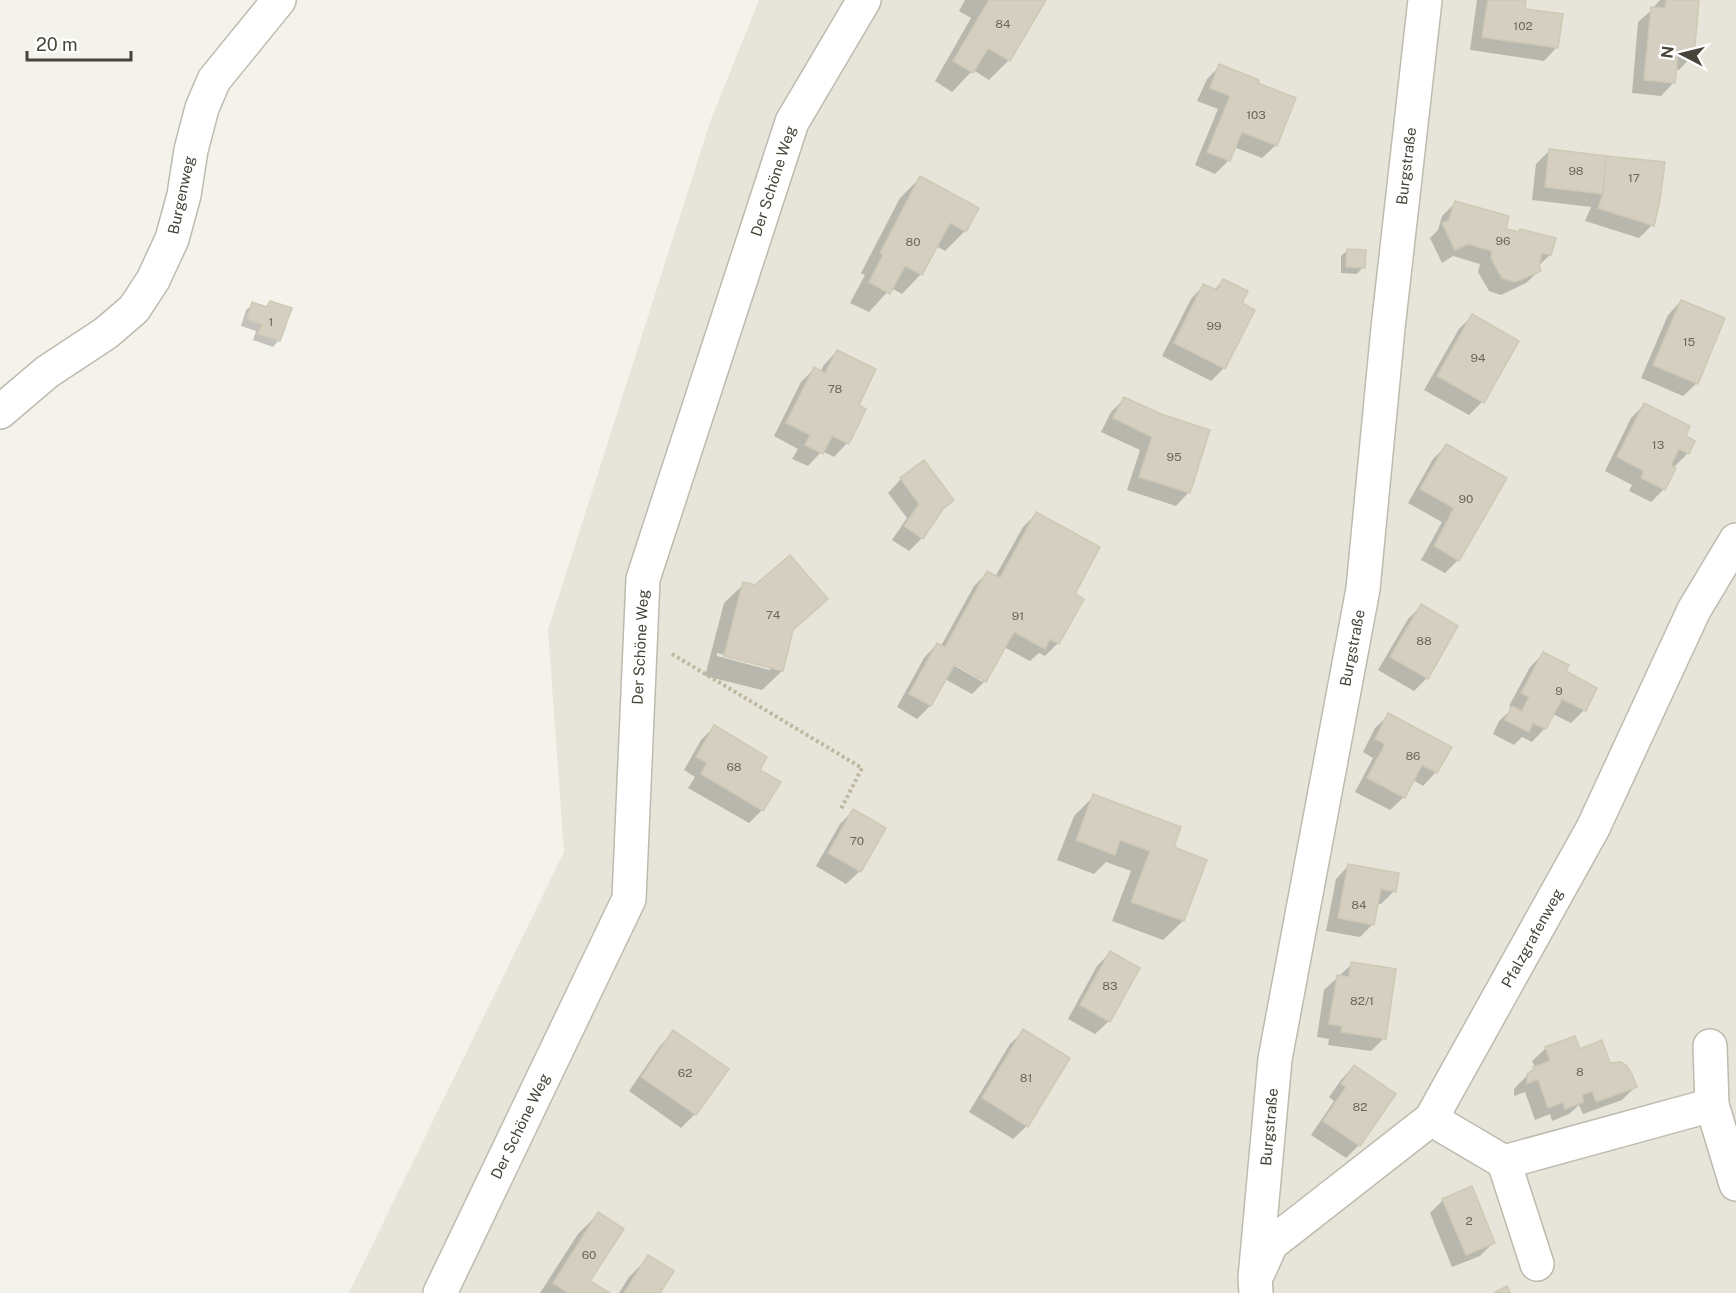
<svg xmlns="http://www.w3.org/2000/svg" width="1736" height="1293" viewBox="0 0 1736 1293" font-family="'Public Sans',sans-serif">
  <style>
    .residential { fill: #e7e5d9 }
    .shadow { fill: #0003; fill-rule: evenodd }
    .building { fill: #d4cfc1; stroke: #cec8b5; stroke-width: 1.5 }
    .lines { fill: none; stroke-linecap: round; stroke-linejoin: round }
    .minor-casing { stroke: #bebbae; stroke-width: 36 }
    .path { stroke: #beb8a1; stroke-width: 4; stroke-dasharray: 3 3; stroke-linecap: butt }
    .minor { stroke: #fff; stroke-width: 33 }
    .labels { text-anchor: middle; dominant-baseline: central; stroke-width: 6; stroke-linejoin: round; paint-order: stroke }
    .number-label { font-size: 12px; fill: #6a675b }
    .street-label { font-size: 15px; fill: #474439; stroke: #fff }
  </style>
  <rect width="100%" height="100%" fill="#f3f2eb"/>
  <polygon class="residential" points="759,0 1736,0 1736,1293 349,1293 564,852 548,630 710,122"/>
  <g class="shadow">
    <polygon points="965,0 1044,0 1009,60 989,80 973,70 952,92 935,81 971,18 959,11"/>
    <polygon points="1477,0 1525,0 1523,10 1557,47 1544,61 1470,50"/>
    <polygon points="1660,0 1697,0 1692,56 1679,70 1675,69 1674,82 1661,96 1632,93 1638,22 1653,9 1654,7"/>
    <polygon points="1220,66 1276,145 1262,158 1234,147 1229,160 1215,174 1195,165 1218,109 1197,101 1207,79"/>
    <polygon points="1549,151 1652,225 1639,238 1585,221 1591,207 1532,200 1536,164"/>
    <polygon points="920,178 965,231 945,251 936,246 921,274 902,294 891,288 869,312 850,303 865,275 861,273 900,198"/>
    <polygon points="1455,203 1550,255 1538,266 1540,270 1526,283 1501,295 1489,291 1478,272 1480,264 1453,256 1442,263 1430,238 1438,230 1442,216"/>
    <polygon points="1348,250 1363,267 1357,274 1341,273 1341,256"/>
    <polygon points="1223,281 1240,304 1224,368 1211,381 1162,356 1191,299 1204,285 1214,290"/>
    <polygon points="1681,301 1697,383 1683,396 1641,378 1668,315"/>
    <polygon points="270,302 279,340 273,347 253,340 256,331 241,326 246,310 253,304 265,308"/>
    <polygon points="1472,316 1482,402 1469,415 1424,390 1459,329"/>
    <polygon points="837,351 857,406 864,410 847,443 834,457 822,451 808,466 792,459 798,449 774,436 801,382 814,369 820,372 824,365"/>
    <polygon points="1124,399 1160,416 1189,492 1176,506 1127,490 1140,450 1101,432 1111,412"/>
    <polygon points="1644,405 1684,437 1688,453 1673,468 1664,489 1651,502 1629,491 1632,485 1605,471 1631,418"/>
    <polygon points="1446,446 1505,478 1458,560 1445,573 1421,560 1442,522 1408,503 1433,459"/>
    <polygon points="923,462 952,500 937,514 922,538 909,551 892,540 907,518 888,493 901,479"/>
    <path d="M 1036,514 L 1073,595 L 1058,643 L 1045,656 L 1039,653 L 1030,661 L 1004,647 L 985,681 L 972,694 L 945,679 L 930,706 L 917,719 L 897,707 L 924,658 L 937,644 L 941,646 L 974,586 L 987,573 L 995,577 L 1023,527 ZM 949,659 L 983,678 L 983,682 L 948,662 Z"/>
    <path d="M 744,584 L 826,599 L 791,632 L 782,671 L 762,690 L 705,676 L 724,603 ZM 717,653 L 770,666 L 770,670 L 717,656 Z"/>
    <polygon points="1421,606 1427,678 1414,691 1378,670 1408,619"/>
    <polygon points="1543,654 1564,672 1584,710 1571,723 1553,714 1545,728 1532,742 1522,737 1514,745 1493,734 1499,721 1513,708 1509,706 1530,667"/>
    <polygon points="1389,715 1436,772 1423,786 1413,780 1404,797 1390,810 1355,792 1373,758 1363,752 1375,728"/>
    <polygon points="714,727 758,770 762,810 749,823 688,788 695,777 684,770 701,740"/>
    <polygon points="1094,796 1172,848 1205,861 1183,921 1163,940 1112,921 1131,871 1106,862 1094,874 1057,860 1074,816"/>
    <polygon points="853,811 884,829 860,871 846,884 816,866 840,824"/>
    <polygon points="1349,865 1394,891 1381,904 1377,904 1373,924 1360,937 1326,931 1336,879"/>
    <polygon points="1110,953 1109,1021 1095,1034 1068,1019 1097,966"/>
    <polygon points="1352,964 1384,1038 1371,1051 1328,1045 1329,1039 1317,1037 1324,990"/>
    <polygon points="1024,1031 1027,1126 1013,1139 969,1112 1010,1044"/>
    <polygon points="673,1032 726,1069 695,1114 681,1128 629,1091 660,1046"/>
    <polygon points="1546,1048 1579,1051 1609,1065 1635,1087 1622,1100 1583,1114 1579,1105 1569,1114 1552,1121 1550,1114 1535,1120 1525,1092 1514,1096 1514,1089 1535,1067 1532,1061"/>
    <polygon points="1354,1066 1394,1094 1359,1145 1346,1158 1311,1135 1334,1101 1329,1097 1341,1080"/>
    <polygon points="1443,1200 1494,1242 1480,1256 1452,1267 1430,1213"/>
    <polygon points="598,1214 588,1281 607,1293 540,1293 578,1234"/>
    <polygon points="649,1257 658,1293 619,1293 629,1277"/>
  </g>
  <g class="building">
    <polygon points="989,0 1046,0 1010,61 988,48 973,73 953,61"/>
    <polygon points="1488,0 1526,0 1525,9 1563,14 1558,48 1482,37"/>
    <polygon points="1666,0 1699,0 1694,57 1678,55 1675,83 1644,80 1651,7 1665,8"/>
    <polygon points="1219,64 1259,80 1258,83 1296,98 1277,146 1242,132 1230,161 1207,152 1230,96 1210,88"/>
    <polygon points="1549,149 1606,156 1603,194 1545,187"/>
    <polygon points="1606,156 1665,162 1660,200 1654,226 1598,208 1603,194"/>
    <polygon points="920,176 979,208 966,232 950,223 922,275 905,266 890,294 869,282 883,255 880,253"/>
    <polygon points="1455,201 1509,216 1506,229 1519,232 1520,229 1556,238 1551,255 1542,253 1539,265 1541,271 1515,282 1502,278 1491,258 1492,251 1468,244 1455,250 1442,223 1449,220"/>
    <polygon points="1347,249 1366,250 1365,268 1346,267"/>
    <polygon points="1223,279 1248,291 1242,303 1255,310 1225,369 1174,343 1203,284 1217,290"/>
    <polygon points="1681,300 1725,318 1698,384 1653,365"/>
    <polygon points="270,301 292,308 280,341 258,334 262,325 247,319 252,302 267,307"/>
    <polygon points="1472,314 1519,341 1484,403 1437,376"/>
    <polygon points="837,350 876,369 859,405 866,409 849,444 832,436 823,454 805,445 810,435 786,423 814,367 825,373"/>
    <polygon points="1124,397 1161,414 1210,430 1190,493 1139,477 1152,437 1113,418"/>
    <polygon points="1644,403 1690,426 1686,436 1695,441 1689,454 1679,449 1671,465 1676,468 1665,490 1641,478 1644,471 1617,457"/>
    <polygon points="1446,444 1507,478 1459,561 1434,546 1454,508 1420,489"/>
    <polygon points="924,460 954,500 943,509 923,539 904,526 919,504 900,478"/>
    <polygon points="1036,512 1100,547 1075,594 1084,599 1059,644 1050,639 1045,649 1014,632 986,682 955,664 931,706 909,694 937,643 945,647 987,571 1000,578"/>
    <polygon points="790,555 828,599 793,630 783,671 724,656 743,582 755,585"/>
    <polygon points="1421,604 1458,626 1428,679 1390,657"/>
    <polygon points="1543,652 1569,665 1566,671 1597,688 1586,711 1562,699 1546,729 1533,723 1529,732 1505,720 1512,706 1522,711 1529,697 1521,693"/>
    <polygon points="1388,713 1452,747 1437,773 1422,765 1405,798 1367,778 1385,744 1375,739"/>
    <polygon points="714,725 767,757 760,770 781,782 763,811 701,774 707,763 696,757"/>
    <polygon points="1093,794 1181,827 1174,847 1207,860 1184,921 1131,902 1150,851 1120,840 1115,855 1076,840"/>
    <polygon points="853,809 886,828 861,872 828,853"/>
    <polygon points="1348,864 1399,873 1396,892 1381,889 1374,925 1338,918"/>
    <polygon points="1110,951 1140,968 1110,1022 1080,1005"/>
    <polygon points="1351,962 1396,969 1386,1039 1341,1032 1342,1026 1329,1024 1337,975 1349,977"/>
    <polygon points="1023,1029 1070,1058 1028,1127 982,1098"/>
    <polygon points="673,1030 729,1069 696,1115 641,1077"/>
    <polygon points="1575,1036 1580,1049 1602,1040 1610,1063 1621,1062 1627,1066 1632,1074 1637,1087 1596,1102 1592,1091 1582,1095 1584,1102 1565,1109 1563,1102 1548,1108 1538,1079 1527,1084 1527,1074 1534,1069 1533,1067 1550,1061 1545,1047"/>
    <polygon points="1354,1065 1396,1094 1360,1146 1323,1121 1346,1087 1341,1084"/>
    <polygon points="1472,1186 1495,1243 1466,1255 1442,1199"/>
    <polygon points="598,1212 624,1229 590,1281 610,1293 568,1293 553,1283"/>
    <polygon points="648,1255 674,1271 660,1293 624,1293"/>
    <polygon points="1507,1286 1510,1293 1494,1293"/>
  </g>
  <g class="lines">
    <g class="minor-casing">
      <g id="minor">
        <polyline points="0,412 47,372 106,333 134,309 153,280 172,239 184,195 191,150 202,108 214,80 279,0"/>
        <polyline points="1710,1046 1712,1105"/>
        <polyline points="1431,1119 1504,1162 1537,1264"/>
        <polyline points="1504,1162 1712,1105 1736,1184"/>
        <polyline points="1259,1271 1271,1244 1431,1119 1593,828 1694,610 1736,540"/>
        <polyline points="440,1293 629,899 643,579 792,122 864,0"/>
        <polyline points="1256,1293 1255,1278 1275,1059 1363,589 1388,328 1425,0"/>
      </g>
    </g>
    <polyline class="path" points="672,654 862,768 841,809"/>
    <use href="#minor" class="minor"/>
  </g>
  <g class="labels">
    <g class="number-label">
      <text x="1003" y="24">84</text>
      <text x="1523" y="26">102</text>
      <text x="1256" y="115">103</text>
      <text x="1576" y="171">98</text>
      <text x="1634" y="178">17</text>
      <text x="1503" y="241">96</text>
      <text x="913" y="242">80</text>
      <text x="271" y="322">1</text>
      <text x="1214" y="326">99</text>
      <text x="1689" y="342">15</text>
      <text x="1478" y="358">94</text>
      <text x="835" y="389">78</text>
      <text x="1658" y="445">13</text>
      <text x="1174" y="457">95</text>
      <text x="1466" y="499">90</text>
      <text x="773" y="615">74</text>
      <text x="1018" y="616">91</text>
      <text x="1424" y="641">88</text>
      <text x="1559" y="691">9</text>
      <text x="1413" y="756">86</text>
      <text x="734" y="767">68</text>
      <text x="857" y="841">70</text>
      <text x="1359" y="905">84</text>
      <text x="1110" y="986">83</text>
      <text x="1362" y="1001">82/1</text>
      <text x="1580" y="1072">8</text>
      <text x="685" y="1073">62</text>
      <text x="1026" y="1078">81</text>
      <text x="1360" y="1107">82</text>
      <text x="1469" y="1221">2</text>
      <text x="589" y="1255">60</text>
    </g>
    <g class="street-label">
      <text transform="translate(1406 166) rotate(-83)">Burgstraße</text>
      <text transform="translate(773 181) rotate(-72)">Der Schöne Weg</text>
      <text transform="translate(181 195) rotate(-78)">Burgenweg</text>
      <text transform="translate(640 647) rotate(-87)">Der Schöne Weg</text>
      <text transform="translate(1352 648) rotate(-79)">Burgstraße</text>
      <text transform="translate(1532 938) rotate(-61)">Pfalzgrafenweg</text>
      <text transform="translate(520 1126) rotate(-64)">Der Schöne Weg</text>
      <text transform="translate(1269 1127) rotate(-85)">Burgstraße</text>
    </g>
  </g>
  <g transform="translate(1682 54) rotate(277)" stroke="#ffffff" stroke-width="4.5" paint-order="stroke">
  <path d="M0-4.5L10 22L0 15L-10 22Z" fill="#474439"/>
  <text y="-9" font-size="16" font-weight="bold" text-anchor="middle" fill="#474439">N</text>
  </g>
  <path d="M27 51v9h104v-9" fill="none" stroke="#474439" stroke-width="3"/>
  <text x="36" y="51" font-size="18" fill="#474439" stroke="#ffffff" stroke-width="4.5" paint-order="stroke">20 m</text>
</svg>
